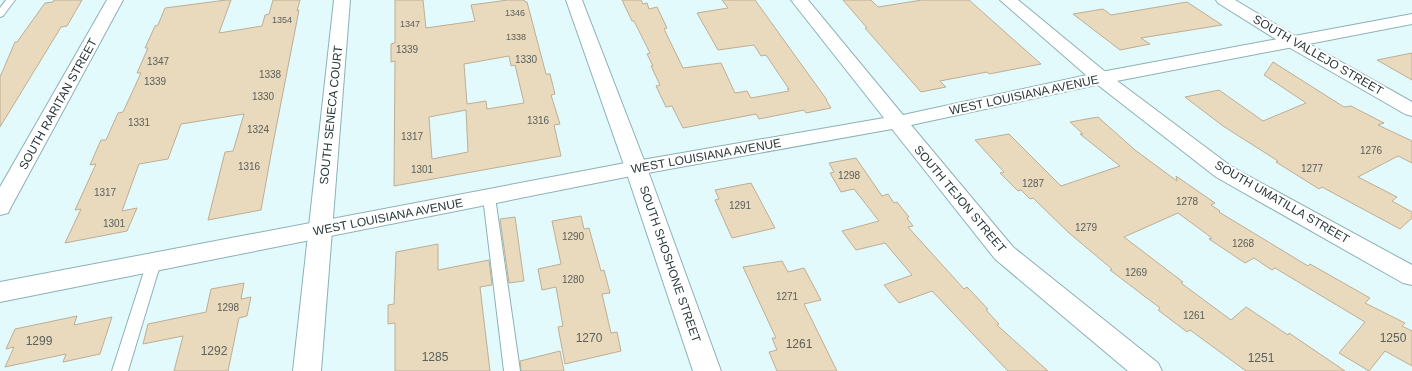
<svg xmlns="http://www.w3.org/2000/svg" width="1412" height="371" viewBox="0 0 1412 371" font-family="Helvetica,sans-serif">
  <style>
    .building { fill: #e9d9bd; stroke: #beae94; fill-rule: evenodd }
    .lines { fill: none; stroke-linecap: round; stroke-linejoin: round }
    .service-casing { stroke: #8cb1b5; stroke-width: 2 }
    .minor-casing { stroke: #8cb1b5; stroke-width: 2 }
    .tertiary-casing { stroke: #8cb1b5; stroke-width: 2 }
    .service { fill: #fff; fill-rule: evenodd }
    .minor { fill: #fff; fill-rule: evenodd }
    .tertiary { fill: #fff; fill-rule: evenodd }
    .labels { text-anchor: middle; dominant-baseline: central; stroke-width: 4; stroke-linejoin: round; paint-order: stroke }
    .far-number-label { font-size: 9px; fill: #5a615c }
    .number-label { font-size: 10px; fill: #5a615c }
    .street-label { font-size: 12px; fill: #2a393b; stroke: #fff }
    .near-number-label { font-size: 12px; fill: #5a615c }
  </style>
  <rect width="100%" height="100%" fill="#e3fafd"/>
  <g class="building">
    <polygon points="54,0 82,0 67,26 61,27 58,32 0,127 0,77 15,42 17,42 45,3 53,2"/>
    <polygon points="226,0 231,0 219,33 262,26 265,15 269,14 273,0 300,0 297,11 299,10 272,149 261,210 208,220 225,152 233,151 244,114 181,124 168,159 139,164 122,211 137,208 127,231 65,243 81,209 75,210 96,164 90,165 101,140 106,140 118,113 123,112 141,73 137,73 148,48 145,48 155,26 158,25 165,8"/>
    <path d="M 395,0 L 423,0 L 426,28 L 475,21 L 471,5 L 508,0 L 524,0 L 525,2 L 527,2 L 546,74 L 550,74 L 555,94 L 551,95 L 560,124 L 554,125 L 561,156 L 394,186 L 395,61 L 391,62 L 391,44 L 395,43 ZM 509,56 L 511,66 L 515,65 L 524,103 L 487,109 L 486,101 L 467,104 L 464,64 ZM 466,110 L 468,152 L 432,159 L 429,117 Z"/>
    <polygon points="622,0 641,0 643,4 647,3 649,9 657,7 667,28 664,29 683,68 721,63 735,93 747,91 751,98 789,91 787,89 789,89 766,55 761,56 754,45 718,50 697,13 728,8 722,0 755,0 827,100 826,100 831,108 806,113 804,110 759,119 756,114 683,128 672,106 666,107 656,86 660,85 651,66 653,66 647,54 650,53 634,21 632,21"/>
    <polygon points="843,0 871,0 878,7 922,0 969,0 1041,64 989,74 987,72 940,81 946,87 921,92 865,28 867,28"/>
    <polygon points="1187,2 1222,25 1141,38 1150,44 1120,50 1073,14 1103,9 1111,15"/>
    <polygon points="1412,53 1412,80 1377,60"/>
    <polygon points="1273,62 1344,107 1351,106 1384,123 1378,125 1412,141 1412,163 1398,156 1358,177 1397,197 1392,201 1412,212 1412,218 1400,229 1322,187 1319,189 1276,162 1278,161 1223,126 1185,97 1219,90 1263,121 1306,103 1264,75"/>
    <polygon points="1098,117 1135,150 1177,181 1176,176 1215,203 1211,205 1220,211 1219,212 1308,266 1310,264 1370,298 1365,303 1405,323 1402,326 1412,331 1412,366 1385,351 1369,371 1339,353 1365,322 1275,268 1272,270 1254,258 1245,263 1209,239 1212,238 1178,213 1124,237 1183,282 1181,283 1231,320 1246,307 1288,335 1289,333 1345,371 1246,371 1190,330 1187,332 1158,310 1160,308 1110,270 1112,269 1069,233 1033,198 1030,199 1021,190 1018,191 1000,173 1004,172 975,140 1009,134 1061,186 1120,166 1080,134 1083,134 1070,122"/>
    <polygon points="856,158 882,196 888,194 894,203 897,202 909,217 907,218 913,226 908,227 964,289 967,287 988,309 986,310 999,324 997,325 1048,371 1008,371 932,291 899,303 884,285 912,275 885,243 856,250 842,231 879,221 854,189 841,192 830,173 834,172 829,163"/>
    <polygon points="751,183 775,228 732,238 715,200 719,199 715,190"/>
    <polygon points="581,216 584,229 589,228 601,271 604,270 610,293 602,294 611,333 617,332 621,351 565,364 558,327 563,326 556,287 542,290 538,269 561,264 552,221"/>
    <polygon points="515,217 524,281 509,283 500,219"/>
    <polygon points="438,244 438,270 489,260 492,285 480,287 490,371 395,371 395,323 388,324 388,305 394,304 396,252"/>
    <polygon points="782,261 788,272 804,268 821,300 804,304 837,371 777,371 769,352 777,350 772,338 776,338 743,267"/>
    <polygon points="244,283 241,299 251,297 247,316 239,318 228,371 174,371 183,336 143,344 148,324 206,312 211,289"/>
    <polygon points="77,316 74,325 112,317 100,354 63,362 66,354 5,367 14,347 6,349 15,329"/>
    <polygon points="560,351 564,371 521,371 520,361"/>
  </g>
  <g class="lines">
    <g class="service-casing">
      <g id="service">
        <polygon points="6,0 15,0 3,16 0,17 0,8"/>
        <polygon points="489,193 493,194 495,197 520,371 504,371 483,197 485,194"/>
        <polygon points="154,257 159,258 161,262 128,371 112,371 147,262 149,258"/>
      </g>
    </g>
    <g class="minor-casing">
      <g id="minor">
        <polygon points="107,0 123,0 11,207 8,213 0,215 0,187"/>
        <polygon points="334,0 350,0 321,371 293,371"/>
        <polygon points="566,0 582,0 647,168 721,371 693,371 625,168"/>
        <polygon points="1000,0 1018,0 1108,74 1232,167 1412,265 1412,285 1403,283 1216,177 1094,82"/>
        <polygon points="1216,0 1235,0 1297,37 1412,102 1412,116 1405,114 1285,45 1218,3"/>
      </g>
    </g>
    <g class="tertiary-casing">
      <polygon id="tertiary" points="791,0 808,0 903,115 1101,72 1412,14 1412,24 1101,84 911,125 1013,247 1158,363 1162,371 1128,371 995,259 892,129 636,175 0,302 0,282 636,161 884,118"/>
    </g>
    <use href="#service" class="service"/>
    <use href="#minor" class="minor"/>
    <use href="#tertiary" class="tertiary"/>
  </g>
  <g class="labels">
    <g class="far-number-label">
      <text x="515" y="13">1346</text>
      <text x="282" y="20">1354</text>
      <text x="410" y="24">1347</text>
      <text x="516" y="37">1338</text>
    </g>
    <g class="number-label">
      <text x="407" y="49">1339</text>
      <text x="526" y="59">1330</text>
      <text x="158" y="61">1347</text>
      <text x="270" y="74">1338</text>
      <text x="155" y="81">1339</text>
      <text x="263" y="96">1330</text>
      <text x="538" y="120">1316</text>
      <text x="139" y="122">1331</text>
      <text x="258" y="129">1324</text>
      <text x="412" y="136">1317</text>
      <text x="1371" y="150">1276</text>
      <text x="249" y="166">1316</text>
      <text x="1312" y="168">1277</text>
      <text x="422" y="169">1301</text>
      <text x="849" y="175">1298</text>
      <text x="1033" y="183">1287</text>
      <text x="105" y="192">1317</text>
      <text x="1187" y="201">1278</text>
      <text x="740" y="205">1291</text>
      <text x="114" y="223">1301</text>
      <text x="1086" y="227">1279</text>
      <text x="573" y="236">1290</text>
      <text x="1243" y="243">1268</text>
      <text x="1136" y="272">1269</text>
      <text x="573" y="279">1280</text>
      <text x="787" y="296">1271</text>
      <text x="228" y="307">1298</text>
      <text x="1194" y="315">1261</text>
    </g>
    <g class="street-label">
      <text transform="translate(1318 55) rotate(30)">SOUTH VALLEJO STREET</text>
      <text transform="translate(1024 95) rotate(-12)">WEST LOUISIANA AVENUE</text>
      <text transform="translate(58 104) rotate(-61)">SOUTH RARITAN STREET</text>
      <text transform="translate(331 115) rotate(-84)">SOUTH SENECA COURT</text>
      <text transform="translate(706 156) rotate(-10)">WEST LOUISIANA AVENUE</text>
      <text transform="translate(960 199) rotate(50)">SOUTH TEJON STREET</text>
      <text transform="translate(1282 202) rotate(30)">SOUTH UMATILLA STREET</text>
      <text transform="translate(388 217) rotate(-11)">WEST LOUISIANA AVENUE</text>
      <text transform="translate(670 264) rotate(71)">SOUTH SHOSHONE STREET</text>
    </g>
    <g class="near-number-label">
      <text x="589" y="338">1270</text>
      <text x="1393" y="338">1250</text>
      <text x="39" y="341">1299</text>
      <text x="799" y="344">1261</text>
      <text x="214" y="351">1292</text>
      <text x="435" y="357">1285</text>
      <text x="1261" y="358">1251</text>
    </g>
  </g>
</svg>
